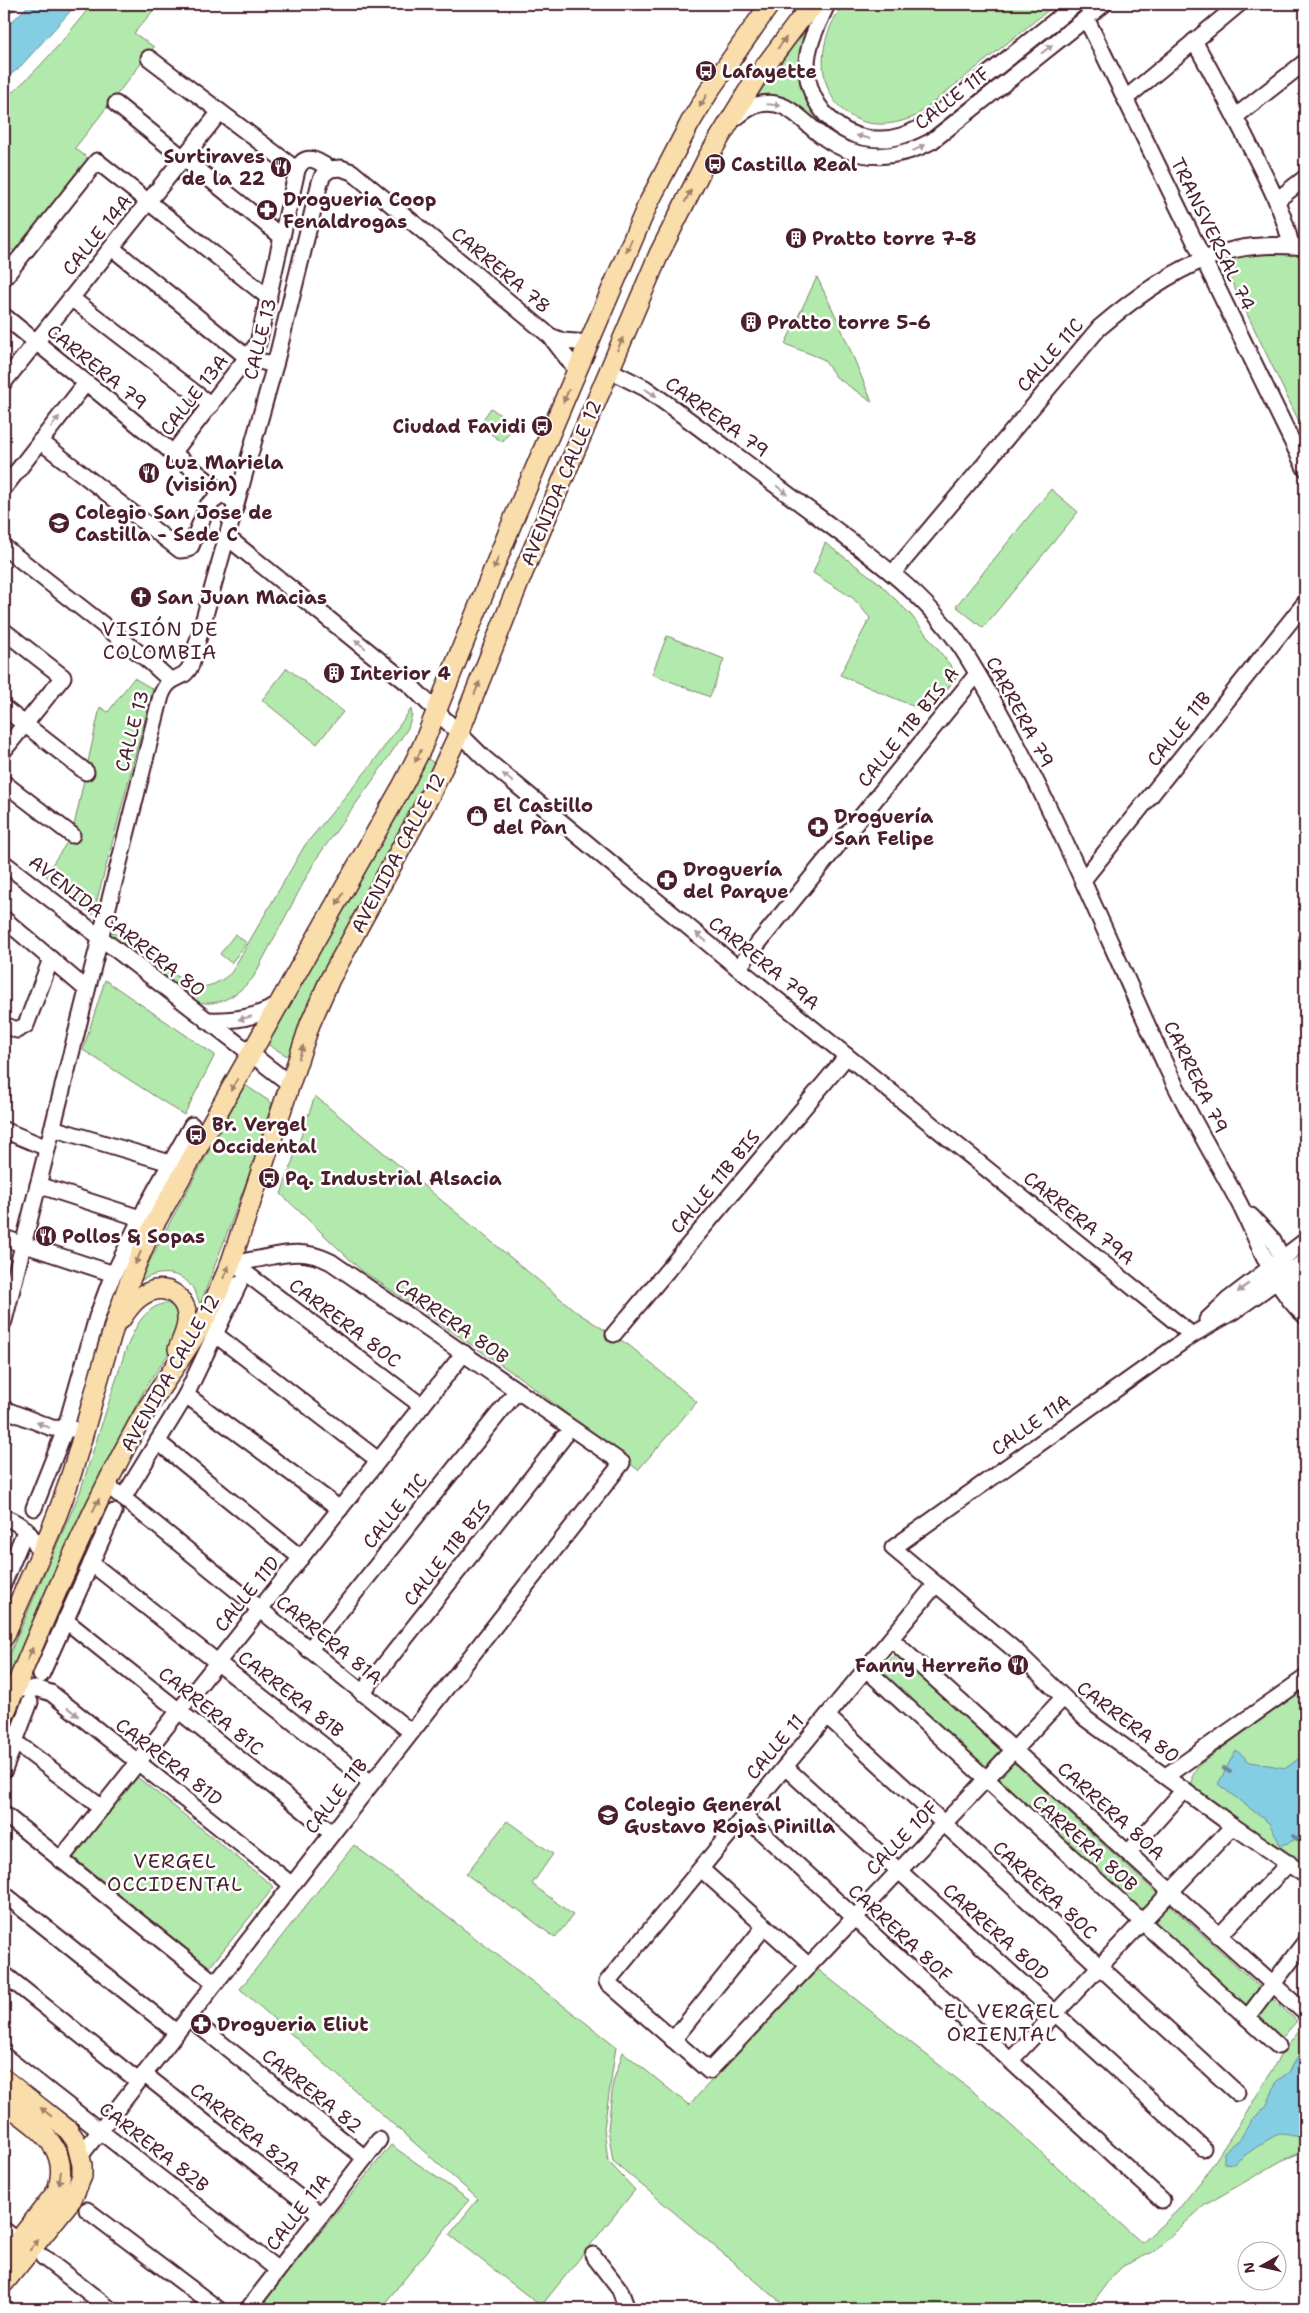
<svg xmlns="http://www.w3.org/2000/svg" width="1309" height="2313" viewBox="0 0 1309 2313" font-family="'Shantell Sans',sans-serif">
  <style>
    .green { fill: #b2e9ac; stroke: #7e846c }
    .water { fill: #83cee3; stroke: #6c8899 }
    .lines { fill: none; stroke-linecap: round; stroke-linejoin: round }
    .stream { stroke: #6c8899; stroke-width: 4 }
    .minor-casing { stroke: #4a1f2b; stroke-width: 19 }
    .major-casing { stroke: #4a1f2b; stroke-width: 22 }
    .minor { stroke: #fff; stroke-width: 15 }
    .major { stroke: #f9deab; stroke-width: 19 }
    .oneway { fill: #a27e6b }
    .oneway2 { fill: #ae9aa0 }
    .labels { text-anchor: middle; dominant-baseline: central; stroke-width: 5; stroke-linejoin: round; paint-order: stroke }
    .poi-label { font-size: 19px; font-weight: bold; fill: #4a1f2b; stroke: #fff; text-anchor: start }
    .street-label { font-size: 19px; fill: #4a1f2b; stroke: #fff }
    .neighbourhood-label { font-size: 20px; letter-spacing: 1px; fill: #4a1f2b; stroke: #fff }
  </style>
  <rect width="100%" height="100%" fill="#fff"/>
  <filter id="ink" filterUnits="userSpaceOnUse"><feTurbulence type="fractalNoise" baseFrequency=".02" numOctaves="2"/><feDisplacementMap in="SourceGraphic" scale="10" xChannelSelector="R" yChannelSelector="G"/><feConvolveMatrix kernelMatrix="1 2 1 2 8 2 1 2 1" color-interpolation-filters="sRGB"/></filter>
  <g filter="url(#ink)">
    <g class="green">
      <polygon points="4,4 19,4 4,19"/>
      <path d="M 92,4 L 156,4 L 158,5 L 134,33 L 154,47 L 75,148 L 90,160 L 17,254 L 4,244 L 4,99 C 38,72 65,38 92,4 Z"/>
      <path d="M 844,4 L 1056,4 L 916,116 C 835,151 796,65 844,4 Z"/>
      <path d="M 1082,4 L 1089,4 L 935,127 C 921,137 905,150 887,151 C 866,153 841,144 826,130 C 799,108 794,94 756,97 L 810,24 L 815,108 L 887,145 Z"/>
      <polygon points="1301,253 1305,254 1305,434 1224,266 1240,254"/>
      <polygon points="817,277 839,323 872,402 836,377 823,359 785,344"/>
      <polygon points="491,408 515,426 502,442 479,425"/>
      <polygon points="1051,489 1078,512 983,628 956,606"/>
      <polygon points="825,543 877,581 911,615 958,675 929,713 840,675 870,618 853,598 813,573"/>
      <polygon points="667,636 724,659 710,697 652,674"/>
      <polygon points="287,668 343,712 317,744 262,700"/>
      <polygon points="134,678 153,689 93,915 45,875 72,835 100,707 108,712"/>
      <path d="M 411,709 L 412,715 L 408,728 L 373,780 L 316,859 L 253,978 C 232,1000 214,1010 185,998 L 109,940 L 110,930 L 190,985 C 206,990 219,983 231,973 L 305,845 L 372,764 Z"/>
      <polygon points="423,756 436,764 400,835 322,973 289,1057 267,1044"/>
      <polygon points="235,934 247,943 231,963 220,954"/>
      <polygon points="105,980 215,1055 184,1115 83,1050"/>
      <path d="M 245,1085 L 272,1103 L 249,1175 L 200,1305 C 198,1299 196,1292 192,1287 C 179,1269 155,1271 139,1282 L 169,1224 Z"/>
      <polygon points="315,1096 578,1313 630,1346 697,1402 638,1470 525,1381 361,1270 281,1194"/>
      <path d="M 166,1303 L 174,1306 C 177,1314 180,1324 178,1332 C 174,1352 151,1375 142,1394 C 92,1491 48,1590 4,1690 L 4,1667 L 80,1492 L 125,1352 C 134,1330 142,1308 166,1303 Z"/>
      <polygon points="895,1654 1297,2021 1281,2039 879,1672"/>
      <polygon points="1305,1688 1305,1866 1201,1794 1192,1787 1192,1777 1199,1765"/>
      <polygon points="136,1776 274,1887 209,1968 72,1856"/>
      <polygon points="507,1821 553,1854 532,1884 573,1915 555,1938 516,1908 515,1910 466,1874"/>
      <polygon points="354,1845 616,2046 604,2128 608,2161 635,2190 541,2306 449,2235 478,2199 240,1989"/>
      <polygon points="816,1968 975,2093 1142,2243 1177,2211 1205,2176 1247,2112 1283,2051 1305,2024 1305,2151 1281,2161 1205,2205 1153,2252 1123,2266 1109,2280 1094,2301 1091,2309 789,2309 613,2161 608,2129 613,2082 623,2052 689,2105"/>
      <polygon points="391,2145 469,2200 380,2309 270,2309 263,2303"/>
    </g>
    <g class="water">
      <polygon points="30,4 77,4 19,68 4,80 4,29"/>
      <polygon points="1236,1750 1250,1762 1286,1768 1305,1754 1305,1835 1281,1846 1269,1823 1218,1784"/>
      <path d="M 1305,2043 L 1305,2131 L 1300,2137 C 1293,2136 1286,2134 1280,2134 C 1274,2134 1239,2159 1234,2164 L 1224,2163 L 1224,2152 L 1240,2139 L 1251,2121 L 1267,2105 L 1277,2081 L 1290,2071 Z"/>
    </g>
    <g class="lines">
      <g class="stream">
        <polyline points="1223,1768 1230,1772"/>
        <polyline points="1293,1836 1305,1845"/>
      </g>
      <g class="minor-casing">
        <g id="minor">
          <path d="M 827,4 C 819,23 807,44 807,65 C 806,104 839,139 878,139 C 894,140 908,134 922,127 L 1076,4"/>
          <polyline points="1086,18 1305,468"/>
          <path d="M 1194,41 C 1216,80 1237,120 1257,160 C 1271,188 1285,215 1291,246"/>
          <polyline points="149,58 297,170"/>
          <polyline points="1125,99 1239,4"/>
          <polyline points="116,104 282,237"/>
          <polyline points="1235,117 1305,62"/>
          <path d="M 731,121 C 739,116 748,107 757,105 C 788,96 803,124 825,138 C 859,162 897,160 932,141 L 1104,4"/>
          <polyline points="330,169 341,168 352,172 550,336 577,371"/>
          <polyline points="1277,200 1305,178"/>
          <polyline points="112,248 248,358 275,365"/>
          <polyline points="4,278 97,161 269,298"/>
          <polyline points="71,298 211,405"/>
          <polyline points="4,316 236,504"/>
          <polyline points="550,336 563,341 589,343"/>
          <path d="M 609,370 L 645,388 L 670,406 C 719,442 767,479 816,515 C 872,557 931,597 968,658 C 1048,788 1103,931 1167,1068 C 1188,1113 1213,1155 1237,1199 C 1257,1236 1272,1288 1305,1316"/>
          <polyline points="4,382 220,112"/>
          <polyline points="40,441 180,550 188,549 191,546 208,505 223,494"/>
          <path d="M 173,453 L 258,343 L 297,170 C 305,152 317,160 330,169"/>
          <polyline points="4,488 86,383"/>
          <polyline points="227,537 410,685 484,758 738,968 1192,1335"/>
          <polyline points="4,547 149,661 170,680"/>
          <path d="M 893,573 L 1099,328 C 1135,297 1179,265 1225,252 C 1252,244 1278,245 1305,247"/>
          <polyline points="4,631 63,677 4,750"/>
          <polyline points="4,708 86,772"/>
          <polyline points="4,783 72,835"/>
          <polyline points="4,863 290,1084"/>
          <polyline points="1083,880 1305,603"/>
          <polyline points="4,919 87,990"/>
          <polyline points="738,968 977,674"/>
          <path d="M 206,1020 C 234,1021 256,1018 280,1004"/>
          <polyline points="4,1025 17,1030 26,1025 51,959"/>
          <polyline points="52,1128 170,1163"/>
          <polyline points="4,1130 47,1148"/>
          <polyline points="38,1185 140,1218"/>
          <polyline points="1251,1216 1273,1240 1296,1287 1305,1301"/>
          <polyline points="4,1238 114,1274"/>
          <polyline points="1305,1261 1234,1311 1192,1335 893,1548 1016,1651 1086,1719 1233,1826 1305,1875"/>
          <polyline points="243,1271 422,1406"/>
          <polyline points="1207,1320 1228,1300 1305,1241"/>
          <path d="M 4,1321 L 161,696 C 170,672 183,683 191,665 L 275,365 L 320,182 L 323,175 L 330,169"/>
          <polyline points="614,1334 847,1056"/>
          <polyline points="216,1335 378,1460"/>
          <polyline points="186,1395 340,1509"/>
          <polyline points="4,1409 52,1428 73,1429"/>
          <polyline points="158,1442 301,1558"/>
          <polyline points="106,1484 411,1732"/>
          <polyline points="123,1498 186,1395 239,1284"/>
          <polyline points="34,1508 65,1430 97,1317 110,1282 146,1207 192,1125"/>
          <path d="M 4,1517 C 23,1525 33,1533 39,1553"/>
          <polyline points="91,1563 371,1783"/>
          <polyline points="4,1582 26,1529"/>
          <polyline points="936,1584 607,1982 709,2071 1063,1698"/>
          <polyline points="65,1620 332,1833"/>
          <polyline points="891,1639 1305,2013"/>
          <polyline points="309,1650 512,1397"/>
          <polyline points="866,1669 1278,2046"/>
          <polyline points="41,1675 114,1512"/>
          <polyline points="14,1689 39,1689 51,1693 292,1885"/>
          <polyline points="362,1693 563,1438"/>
          <polyline points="827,1716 1237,2093"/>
          <polyline points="14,1741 102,1808"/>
          <polyline points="785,1767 1203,2148"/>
          <polyline points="4,1770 30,1702"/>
          <polyline points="1166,1776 1305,1678"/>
          <polyline points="4,1814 215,1983"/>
          <polyline points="744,1816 1162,2200"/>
          <polyline points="1128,1853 1184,1790"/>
          <polyline points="60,1860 464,1353"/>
          <polyline points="701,1869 809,1966"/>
          <polyline points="4,1894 176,2032"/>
          <polyline points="1219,1936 1289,1863"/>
          <polyline points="4,1974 138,2081"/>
          <polyline points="188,2017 365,2158"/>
          <polyline points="1247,2018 1305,1942"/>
          <polyline points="673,2040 765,1926"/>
          <polyline points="4,2056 278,2270"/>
          <polyline points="1010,2061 1233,1826"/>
          <polyline points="144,2074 321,2215"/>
          <path d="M 81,2155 L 622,1463 L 331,1262 C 300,1246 279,1256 247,1261"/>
          <polyline points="87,2210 218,2309"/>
          <polyline points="4,2230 18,2241"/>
          <polyline points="593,2255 620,2290 627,2309"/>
          <polyline points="43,2257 110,2309"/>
          <polyline points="248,2309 379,2140"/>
        </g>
      </g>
      <g class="major-casing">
        <g id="major">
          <path d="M 121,1319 C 128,1309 136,1297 149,1292 C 170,1283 189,1301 187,1322 C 186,1332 182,1340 178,1349"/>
          <path d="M 4,1637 C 27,1582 55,1528 72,1472 C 98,1388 115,1302 155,1223 L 404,783 L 422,747 L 514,518 L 648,204 L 690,123 L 711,88 L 770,4"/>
          <path d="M 4,1715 C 45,1617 86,1519 137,1426 C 157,1390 182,1359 202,1324 C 214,1304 222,1283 231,1262 L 310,1024 L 330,979 L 430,795 L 459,733 L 522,575 L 659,254 L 708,157 L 756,78 L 799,21 L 815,4"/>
          <polyline points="4,2079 68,2130 76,2141 82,2165 82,2176 72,2199 4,2283"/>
          <path d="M 4,2102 C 34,2126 73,2146 57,2191 L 4,2259"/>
        </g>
      </g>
      <use href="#minor" class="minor"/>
      <use href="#major" class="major"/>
    </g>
    <defs><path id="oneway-solid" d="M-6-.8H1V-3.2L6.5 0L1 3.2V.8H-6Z" transform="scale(1.25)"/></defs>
    <g class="oneway">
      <use href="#oneway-solid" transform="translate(782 43) rotate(-52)"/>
      <use href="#oneway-solid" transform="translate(703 101) rotate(121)"/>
      <use href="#oneway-solid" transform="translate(688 196) rotate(-63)"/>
      <use href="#oneway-solid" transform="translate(629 246) rotate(113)"/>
      <use href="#oneway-solid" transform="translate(620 344) rotate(-67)"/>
      <use href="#oneway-solid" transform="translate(566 396) rotate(113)"/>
      <use href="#oneway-solid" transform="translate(496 563) rotate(112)"/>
      <use href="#oneway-solid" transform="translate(477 688) rotate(-68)"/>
      <use href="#oneway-solid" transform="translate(418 756) rotate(116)"/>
      <use href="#oneway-solid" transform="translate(340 899) rotate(120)"/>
      <use href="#oneway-solid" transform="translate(301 1052) rotate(-71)"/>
      <use href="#oneway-solid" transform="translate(234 1085) rotate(119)"/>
      <use href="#oneway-solid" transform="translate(138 1258) rotate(114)"/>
      <use href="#oneway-solid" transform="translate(226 1272) rotate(-67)"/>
      <use href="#oneway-solid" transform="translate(96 1505) rotate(-63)"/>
      <use href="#oneway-solid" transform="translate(30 1654) rotate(-67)"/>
      <use href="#oneway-solid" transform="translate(46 2112) rotate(-142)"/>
      <use href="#oneway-solid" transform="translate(60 2178) rotate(98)"/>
      <use href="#oneway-solid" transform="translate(34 2245) rotate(-51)"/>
    </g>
    <g class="oneway2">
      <use href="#oneway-solid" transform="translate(1047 49) rotate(-38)"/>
      <use href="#oneway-solid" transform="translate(774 105) rotate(5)"/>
      <use href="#oneway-solid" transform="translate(863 137) rotate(-166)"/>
      <use href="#oneway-solid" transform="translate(919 148) rotate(-25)"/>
      <use href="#oneway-solid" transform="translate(651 393) rotate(34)"/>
      <use href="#oneway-solid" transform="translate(55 422) rotate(-52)"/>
      <use href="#oneway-solid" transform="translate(782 490) rotate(37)"/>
      <use href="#oneway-solid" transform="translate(360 644) rotate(-141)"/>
      <use href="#oneway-solid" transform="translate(508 778) rotate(-140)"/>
      <use href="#oneway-solid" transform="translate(701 937) rotate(-140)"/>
      <use href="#oneway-solid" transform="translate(245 1018) rotate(166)"/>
      <use href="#oneway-solid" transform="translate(1243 1288) rotate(142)"/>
      <use href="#oneway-solid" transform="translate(43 1425) rotate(-157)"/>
      <use href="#oneway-solid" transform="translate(73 1712) rotate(38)"/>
    </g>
  </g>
  <defs>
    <g id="bus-disc" transform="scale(1.125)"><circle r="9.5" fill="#4a1f2b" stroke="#fff"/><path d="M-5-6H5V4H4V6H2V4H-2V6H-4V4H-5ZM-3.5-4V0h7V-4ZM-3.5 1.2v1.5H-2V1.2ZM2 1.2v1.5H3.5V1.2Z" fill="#fff"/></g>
    <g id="restaurant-disc" transform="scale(1.125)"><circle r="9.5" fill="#4a1f2b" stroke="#fff"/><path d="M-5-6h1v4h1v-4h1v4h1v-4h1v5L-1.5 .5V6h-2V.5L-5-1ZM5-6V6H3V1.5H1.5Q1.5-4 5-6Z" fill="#fff"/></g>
    <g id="pharmacy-disc" transform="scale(1.125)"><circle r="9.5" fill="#4a1f2b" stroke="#fff"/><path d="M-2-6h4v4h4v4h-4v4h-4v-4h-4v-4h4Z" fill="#fff"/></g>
    <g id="building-disc" transform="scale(1.125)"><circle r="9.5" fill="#4a1f2b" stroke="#fff"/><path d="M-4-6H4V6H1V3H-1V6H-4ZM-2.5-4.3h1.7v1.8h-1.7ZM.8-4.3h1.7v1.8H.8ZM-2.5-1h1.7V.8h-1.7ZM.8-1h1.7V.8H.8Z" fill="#fff"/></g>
    <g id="school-disc" transform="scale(1.125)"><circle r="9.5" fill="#4a1f2b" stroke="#fff"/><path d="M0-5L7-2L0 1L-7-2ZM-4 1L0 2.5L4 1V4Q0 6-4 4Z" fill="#fff"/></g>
    <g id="church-disc" transform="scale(1.125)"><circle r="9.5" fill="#4a1f2b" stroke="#fff"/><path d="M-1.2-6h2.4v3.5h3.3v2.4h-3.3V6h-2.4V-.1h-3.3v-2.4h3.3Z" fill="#fff"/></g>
    <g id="shop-disc" transform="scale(1.125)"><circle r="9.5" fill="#4a1f2b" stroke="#fff"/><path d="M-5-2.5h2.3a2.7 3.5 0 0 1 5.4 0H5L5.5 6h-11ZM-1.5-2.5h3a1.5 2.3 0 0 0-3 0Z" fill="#fff"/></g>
  </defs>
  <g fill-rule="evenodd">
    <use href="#bus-disc" x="706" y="71"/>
    <use href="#bus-disc" x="715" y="164"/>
    <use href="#restaurant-disc" x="281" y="167"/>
    <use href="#pharmacy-disc" x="267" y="210"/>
    <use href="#building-disc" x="796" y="238"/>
    <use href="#building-disc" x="751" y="322"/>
    <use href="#bus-disc" x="542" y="426"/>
    <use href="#restaurant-disc" x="149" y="473"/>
    <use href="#school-disc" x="59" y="523"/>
    <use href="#church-disc" x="141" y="597"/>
    <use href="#building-disc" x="334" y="673"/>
    <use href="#shop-disc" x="477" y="816"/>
    <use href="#pharmacy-disc" x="818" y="827"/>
    <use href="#pharmacy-disc" x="667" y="880"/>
    <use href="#bus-disc" x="196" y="1135"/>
    <use href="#bus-disc" x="269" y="1178"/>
    <use href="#restaurant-disc" x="46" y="1236"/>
    <use href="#restaurant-disc" x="1018" y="1665"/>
    <use href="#school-disc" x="608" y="1815"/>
    <use href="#pharmacy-disc" x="201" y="2024"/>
  </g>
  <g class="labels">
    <g class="poi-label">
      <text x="722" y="71">Lafayette</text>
      <text x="265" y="156" text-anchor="end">Surtiraves<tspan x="265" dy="22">de la 22</tspan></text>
      <text x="731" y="164">Castilla Real</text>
      <text x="283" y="199">Drogueria Coop<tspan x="283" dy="22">Fenaldrogas</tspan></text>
      <text x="812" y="238">Pratto torre 7-8</text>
      <text x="767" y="322">Pratto torre 5-6</text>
      <text x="526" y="426" text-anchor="end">Ciudad Favidi</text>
      <text x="165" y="462">Luz Mariela<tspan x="165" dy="22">(visión)</tspan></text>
      <text x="75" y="512">Colegio San Jose de<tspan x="75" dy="22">Castilla - Sede C</tspan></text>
      <text x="157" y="597">San Juan Macias</text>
      <text x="350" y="673">Interior 4</text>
      <text x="493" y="805">El Castillo<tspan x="493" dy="22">del Pan</tspan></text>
      <text x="834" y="816">Droguería<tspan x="834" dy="22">San Felipe</tspan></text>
      <text x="683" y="869">Droguería<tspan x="683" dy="22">del Parque</tspan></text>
      <text x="212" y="1124">Br. Vergel<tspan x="212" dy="22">Occidental</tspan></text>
      <text x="285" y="1178">Pq. Industrial Alsacia</text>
      <text x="62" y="1236">Pollos &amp; Sopas</text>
      <text x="1002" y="1665" text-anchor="end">Fanny Herreño</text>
      <text x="624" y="1804">Colegio General<tspan x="624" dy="22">Gustavo Rojas Pinilla</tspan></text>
      <text x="217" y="2024">Drogueria Eliut</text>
    </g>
    <g class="street-label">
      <text transform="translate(952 98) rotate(-38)">CALLE 11F</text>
      <text transform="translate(1213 234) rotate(64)">TRANSVERSAL 74</text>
      <text transform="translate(97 235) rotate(-51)">CALLE 14A</text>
      <text transform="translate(501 270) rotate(40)">CARRERA 78</text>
      <text transform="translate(260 339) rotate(-76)">CALLE 13</text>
      <text transform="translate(1050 355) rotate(-49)">CALLE 11C</text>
      <text transform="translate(97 367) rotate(39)">CARRERA 79</text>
      <text transform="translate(194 395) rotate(-52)">CALLE 13A</text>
      <text transform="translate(717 417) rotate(36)">CARRERA 79</text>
      <text transform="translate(561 483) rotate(-67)">AVENIDA CALLE 12</text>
      <text transform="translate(1020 712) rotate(62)">CARRERA 79</text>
      <text transform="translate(908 727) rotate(-51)">CALLE 11B BIS A</text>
      <text transform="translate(1179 729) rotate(-51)">CALLE 11B</text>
      <text transform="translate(132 731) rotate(-75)">CALLE 13</text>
      <text transform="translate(398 853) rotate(-62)">AVENIDA CALLE 12</text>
      <text transform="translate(117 926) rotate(38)">AVENIDA CARRERA 80</text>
      <text transform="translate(764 963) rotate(39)">CARRERA 79A</text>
      <text transform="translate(1196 1077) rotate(64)">CARRERA 79</text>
      <text transform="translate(715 1182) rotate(-50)">CALLE 11B BIS</text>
      <text transform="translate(1079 1218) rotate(39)">CARRERA 79A</text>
      <text transform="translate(452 1321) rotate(35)">CARRERA 80B</text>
      <text transform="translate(345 1323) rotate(37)">CARRERA 80C</text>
      <text transform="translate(170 1373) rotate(-60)">AVENIDA CALLE 12</text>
      <text transform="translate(1031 1425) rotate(-35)">CALLE 11A</text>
      <text transform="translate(395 1511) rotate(-51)">CALLE 11C</text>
      <text transform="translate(447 1553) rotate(-52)">CALLE 11B BIS</text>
      <text transform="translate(247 1594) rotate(-51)">CALLE 11D</text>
      <text transform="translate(329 1640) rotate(39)">CARRERA 81A</text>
      <text transform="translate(291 1694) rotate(38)">CARRERA 81B</text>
      <text transform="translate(211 1711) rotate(39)">CARRERA 81C</text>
      <text transform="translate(1128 1722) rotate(37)">CARRERA 80</text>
      <text transform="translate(775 1747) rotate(-50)">CALLE 11</text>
      <text transform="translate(169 1762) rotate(38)">CARRERA 81D</text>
      <text transform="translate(336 1796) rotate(-52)">CALLE 11B</text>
      <text transform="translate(1111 1811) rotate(42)">CARRERA 80A</text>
      <text transform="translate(902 1838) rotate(-46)">CALLE 10F</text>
      <text transform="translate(1085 1843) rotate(42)">CARRERA 80B</text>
      <text transform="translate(1045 1890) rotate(43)">CARRERA 80C</text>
      <text transform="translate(996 1932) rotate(42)">CARRERA 80D</text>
      <text transform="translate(900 1933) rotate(43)">CARRERA 80F</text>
      <text transform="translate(312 2091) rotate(39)">CARRERA 82</text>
      <text transform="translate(245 2129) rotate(39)">CARRERA 82A</text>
      <text transform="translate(154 2147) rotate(38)">CARRERA 82B</text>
      <text transform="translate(298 2212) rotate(-52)">CALLE 11A</text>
    </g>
    <g class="neighbourhood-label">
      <text x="160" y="629">VISIÓN DE<tspan x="160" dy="23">COLOMBIA</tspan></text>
      <text x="175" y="1861">VERGEL<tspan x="175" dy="23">OCCIDENTAL</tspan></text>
      <text x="1002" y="2011">EL VERGEL<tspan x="1002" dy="23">ORIENTAL</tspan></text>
    </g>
  </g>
  <rect width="1309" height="2313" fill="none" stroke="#fff" stroke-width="20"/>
  <rect x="10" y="10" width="1289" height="2293" fill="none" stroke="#4a1f2b" stroke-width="2" filter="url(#ink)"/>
  <g transform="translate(1262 2266) rotate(262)"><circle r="24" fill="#ffffff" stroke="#b7a5aa"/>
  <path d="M0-4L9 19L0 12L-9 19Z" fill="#4a1f2b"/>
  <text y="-8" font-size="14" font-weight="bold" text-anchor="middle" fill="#4a1f2b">N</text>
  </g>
</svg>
